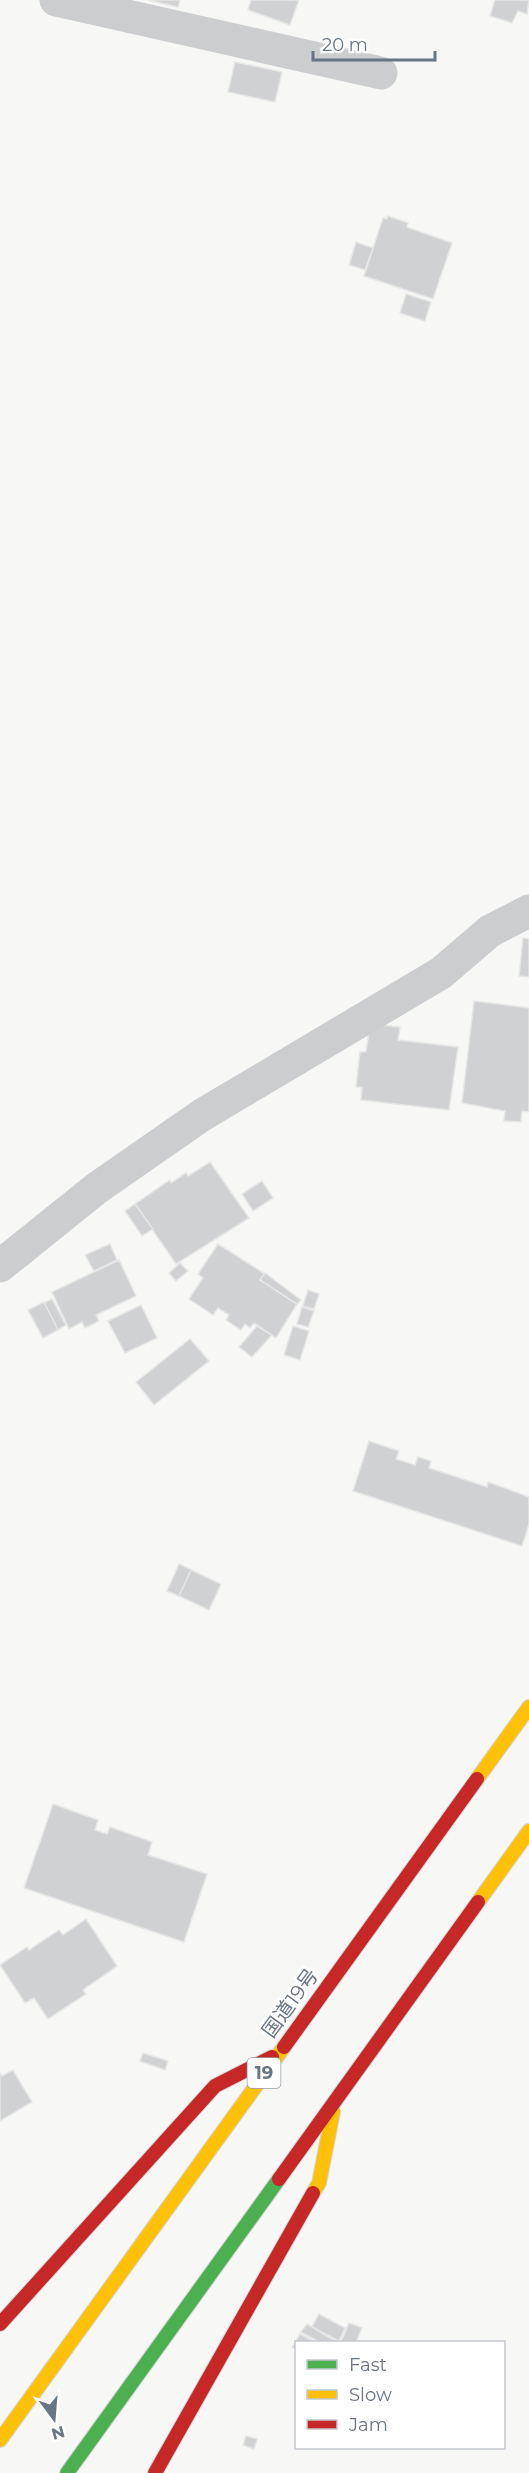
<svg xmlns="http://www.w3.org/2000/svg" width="529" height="2473" viewBox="0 0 529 2473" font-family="Montserrat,'Noto Sans JP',sans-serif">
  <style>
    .building { fill: #d0d1d2; stroke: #e6e6e6; stroke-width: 1.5 }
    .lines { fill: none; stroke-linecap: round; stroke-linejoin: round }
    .fast-casing { stroke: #d4d5d5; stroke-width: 16 }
    .slow-casing { stroke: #d4d5d5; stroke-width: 16 }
    .jam-casing { stroke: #d4d5d5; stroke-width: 16 }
    .street { stroke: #cccdcf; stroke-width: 33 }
    .fast { stroke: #4caf50; stroke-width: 14 }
    .slow { stroke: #ffc107; stroke-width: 14 }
    .jam { stroke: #c62828; stroke-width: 14 }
    .labels { text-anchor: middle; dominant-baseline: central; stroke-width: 6; stroke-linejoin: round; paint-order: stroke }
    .shield { fill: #fff; stroke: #959ea9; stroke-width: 1.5 }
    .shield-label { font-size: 18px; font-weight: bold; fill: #687584 }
    .street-label { font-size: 20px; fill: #687584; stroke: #fff }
  </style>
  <rect width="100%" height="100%" fill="#f7f7f6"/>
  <g class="building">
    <polygon points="148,0 180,0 178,7"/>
    <polygon points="251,0 299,0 290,25 248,10"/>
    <polygon points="495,0 529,0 527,14 518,11 512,23 490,16"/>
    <polygon points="235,62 282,72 275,102 228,92"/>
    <polygon points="388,216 408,223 407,227 452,243 433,299 364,276 383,218 387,219"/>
    <polygon points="356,242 373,248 365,270 349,265"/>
    <polygon points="406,294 431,302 425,321 400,313"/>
    <polygon points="523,938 529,939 529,977 519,976"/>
    <polygon points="474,1001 529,1008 529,1112 522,1111 521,1122 504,1121 505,1111 462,1103"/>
    <polygon points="370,1024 400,1027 398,1040 458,1047 449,1110 361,1100 362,1088 356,1087 360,1052 366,1052"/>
    <polygon points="210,1162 249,1218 176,1264 135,1204 170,1180 171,1183 186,1173 188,1176"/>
    <polygon points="262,1181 273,1198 253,1211 242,1194"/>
    <polygon points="135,1204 153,1229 142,1236 125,1211"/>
    <polygon points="110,1244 117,1260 94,1271 85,1255"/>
    <polygon points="218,1244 265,1274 260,1280 297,1304 276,1338 254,1323 250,1328 245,1324 241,1330 226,1320 229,1315 218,1308 213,1315 189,1299 203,1278 198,1274"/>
    <polygon points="119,1260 136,1296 96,1315 99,1321 85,1328 82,1322 69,1329 52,1292"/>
    <polygon points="180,1263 188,1271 176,1281 169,1273"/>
    <polygon points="265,1273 301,1300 297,1304 260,1280"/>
    <polygon points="308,1290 319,1294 314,1309 303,1306"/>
    <polygon points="52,1299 66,1325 58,1330 44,1303"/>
    <polygon points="44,1302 58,1330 43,1338 28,1310"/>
    <polygon points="141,1305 157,1338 125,1353 108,1321"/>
    <polygon points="302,1307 314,1311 308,1327 297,1324"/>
    <polygon points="257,1326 272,1335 252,1357 239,1347"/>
    <polygon points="293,1326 309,1331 300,1360 284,1355"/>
    <polygon points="190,1339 209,1361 154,1405 136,1382"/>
    <polygon points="369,1441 399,1451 396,1459 415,1465 418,1457 431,1461 429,1468 487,1487 488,1482 529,1497 529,1524 522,1546 353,1491"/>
    <polygon points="179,1564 192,1570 179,1596 167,1591"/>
    <polygon points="191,1570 221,1584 209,1610 179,1596"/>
    <polygon points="53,1804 98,1820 95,1830 107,1834 110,1827 152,1842 148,1855 207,1874 184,1942 24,1888"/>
    <polygon points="86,1919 117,1966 83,1990 86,1994 48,2019 34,1998 25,2003 0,1965 27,1947 29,1950 59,1930 63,1935"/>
    <polygon points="143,2053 168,2061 165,2070 140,2061"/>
    <polygon points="13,2070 32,2102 0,2121 0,2073 2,2076"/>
    <polygon points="319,2314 345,2328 339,2341 312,2327"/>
    <polygon points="349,2323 362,2328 356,2342 341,2342"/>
    <polygon points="307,2324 337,2342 319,2342 301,2332"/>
    <polygon points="300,2334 315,2342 296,2342 296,2350 292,2347"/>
    <polygon points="246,2436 257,2439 254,2449 243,2445"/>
  </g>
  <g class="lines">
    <g class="fast-casing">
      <polyline id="fast" points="67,2473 279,2179"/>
    </g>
    <g class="slow-casing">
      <g id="slow">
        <polyline points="477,1779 529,1707"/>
        <polyline points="478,1902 529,1831"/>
        <polyline points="313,2193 319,2183 333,2112"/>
        <polyline points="0,2440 284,2047"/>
      </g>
    </g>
    <g class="jam-casing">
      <g id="jam">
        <polyline points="284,2047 477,1779"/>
        <polyline points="279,2179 478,1902"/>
        <polyline points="0,2324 215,2086 272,2057"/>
        <polyline points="155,2473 313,2193"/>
      </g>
    </g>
    <g class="street">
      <polyline points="56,0 381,73"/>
      <polyline points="0,1266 97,1188 202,1115 441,973 490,931 529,911"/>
    </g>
    <use href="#fast" class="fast"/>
    <use href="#slow" class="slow"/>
    <use href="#jam" class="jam"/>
  </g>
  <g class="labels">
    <rect class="shield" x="247.5" y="2058" width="33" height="30" rx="4.5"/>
    <g class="shield-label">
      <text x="264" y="2073">19</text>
    </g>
    <g class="street-label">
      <text transform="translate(290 2003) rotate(-54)">国道19号</text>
    </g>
  </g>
  <rect x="295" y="2341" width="210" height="108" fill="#ffffff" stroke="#c3c8ce" stroke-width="1.5"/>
  <rect x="307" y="2360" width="30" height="9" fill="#4caf50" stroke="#c3c8ce" stroke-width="1.5"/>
  <text x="349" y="2371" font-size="18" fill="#687584">Fast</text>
  <rect x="307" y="2390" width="30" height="9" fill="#ffc107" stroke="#c3c8ce" stroke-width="1.5"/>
  <text x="349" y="2401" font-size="18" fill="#687584">Slow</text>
  <rect x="307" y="2420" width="30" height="9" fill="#c62828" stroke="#c3c8ce" stroke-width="1.5"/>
  <text x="349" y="2431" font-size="18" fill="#687584">Jam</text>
  <g transform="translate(54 2419) rotate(164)" stroke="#ffffff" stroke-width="4.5" paint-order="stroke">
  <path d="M0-4.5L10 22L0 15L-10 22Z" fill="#687584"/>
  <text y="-9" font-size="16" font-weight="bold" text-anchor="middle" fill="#687584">N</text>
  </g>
  <path d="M313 51v9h122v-9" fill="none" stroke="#687584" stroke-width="3"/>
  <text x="322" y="51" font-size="18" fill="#687584" stroke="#ffffff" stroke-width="4.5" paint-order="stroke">20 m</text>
</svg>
